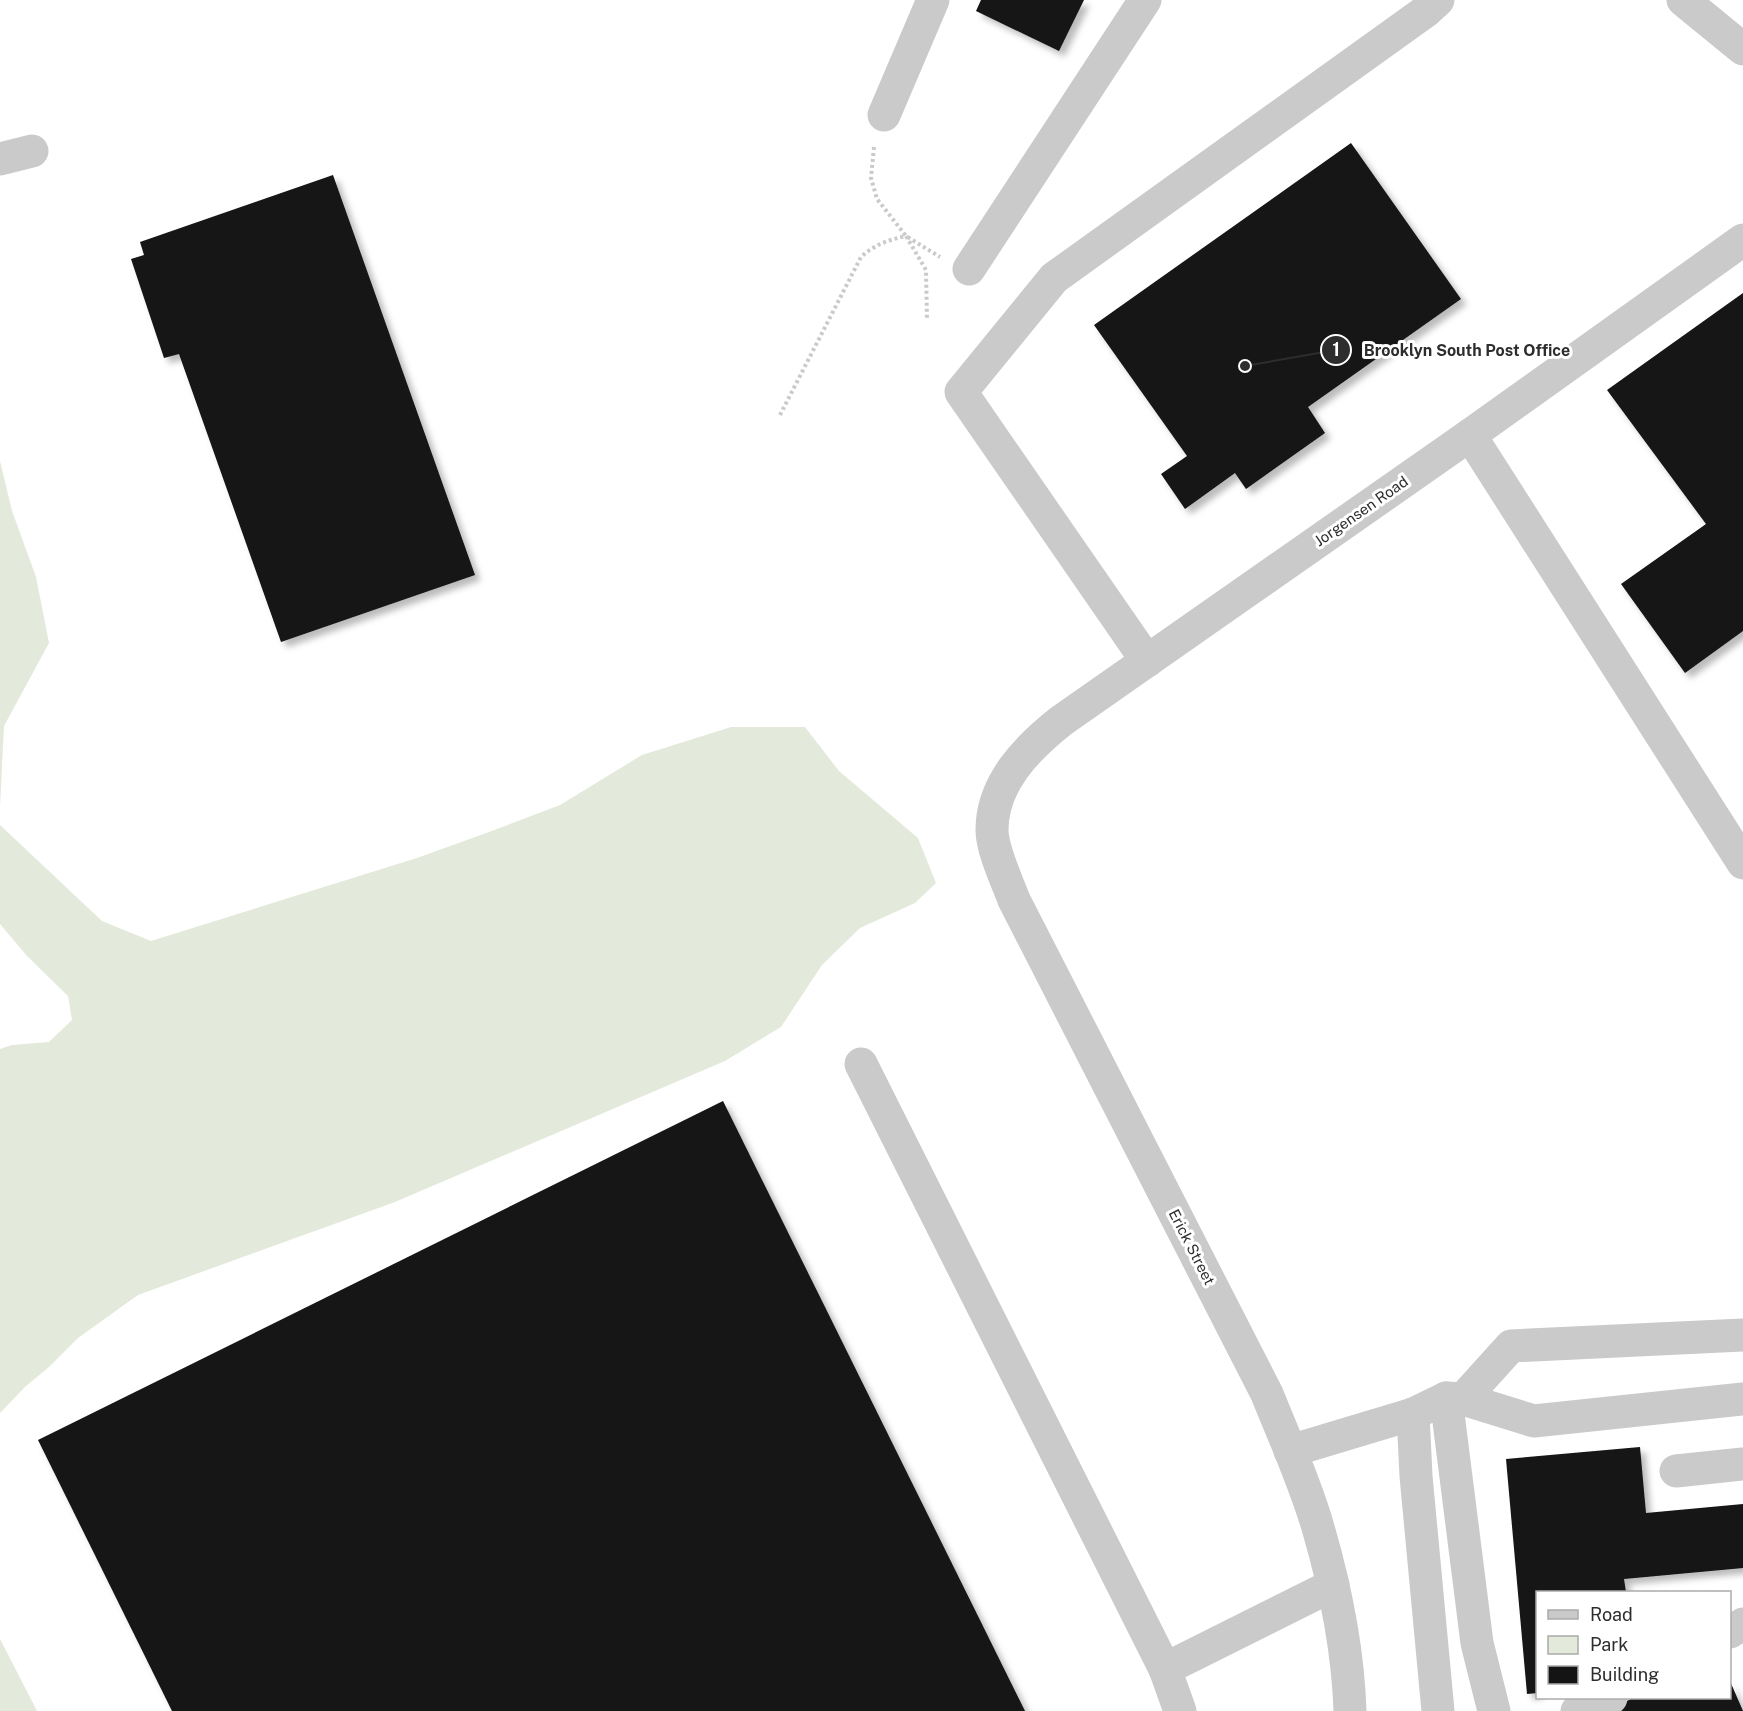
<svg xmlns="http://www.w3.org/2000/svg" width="1743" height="1711" viewBox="0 0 1743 1711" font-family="'Public Sans',sans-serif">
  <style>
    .green { fill: #e3eadb }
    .building { fill: #141414; filter: url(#shadow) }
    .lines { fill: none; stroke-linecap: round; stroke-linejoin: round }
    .path { stroke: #cacaca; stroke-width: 4; stroke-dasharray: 3 3; stroke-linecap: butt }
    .minor { stroke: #cacaca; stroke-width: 33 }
    .labels { text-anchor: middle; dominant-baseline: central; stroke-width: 6; stroke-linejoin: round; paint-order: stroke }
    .street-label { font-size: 15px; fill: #2d2d2d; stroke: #fff }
    .leader { fill: none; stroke: #2d2d2d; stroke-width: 2 }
    .callout-dot { fill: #2d2d2d; stroke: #fff; stroke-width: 2 }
    .mark-label { font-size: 18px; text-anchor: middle; font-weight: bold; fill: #fff }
    .callout-label { font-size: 16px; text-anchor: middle; font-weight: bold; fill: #2d2d2d; stroke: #fff; stroke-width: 6; stroke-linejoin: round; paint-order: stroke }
  </style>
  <defs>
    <filter id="shadow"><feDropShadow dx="5.5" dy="5.5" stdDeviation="3" flood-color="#0004"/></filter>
  </defs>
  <rect width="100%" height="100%" fill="#fff"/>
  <g class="green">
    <polygon points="0,461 12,511 36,577 49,643 4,726 0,808"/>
    <polygon points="731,727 805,727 839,771 918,838 936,883 915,903 860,928 822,965 781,1027 725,1061 395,1202 138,1295 78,1338 49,1367 26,1386 0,1413 0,1049 12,1045 49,1042 72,1020 68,996 27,956 0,924 0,825 102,921 151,941 417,858 489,832 560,805 642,755"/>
    <polygon points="0,1639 37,1711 0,1711"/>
  </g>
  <g class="building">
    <polygon points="981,0 1084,0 1059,51 976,11"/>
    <polygon points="1351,143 1461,299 1308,407 1325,433 1246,489 1235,473 1185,509 1161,474 1187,456 1094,325"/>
    <polygon points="333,175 475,575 281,642 179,354 164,358 131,259 144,255 140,242"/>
    <polygon points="1743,293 1743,631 1685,673 1621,584 1706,524 1607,390"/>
    <polygon points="723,1101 1025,1711 172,1711 38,1440"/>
    <polygon points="1640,1447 1646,1513 1743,1504 1743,1568 1624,1579 1626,1592 1538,1592 1538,1693 1527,1694 1506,1459"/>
    <polygon points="1730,1681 1743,1711 1606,1711 1633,1698 1730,1698"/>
  </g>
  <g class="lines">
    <g class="path">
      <polyline points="874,147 871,178 877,199 906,236 940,257"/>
      <path d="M 780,415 L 861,257 C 875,244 889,240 906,236 L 926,270 L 927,320"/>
    </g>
    <g class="minor">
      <polyline points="1683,0 1743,49"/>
      <polyline points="884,115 933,0"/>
      <polyline points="0,159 32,151"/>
      <polyline points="969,269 1145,0"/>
      <polyline points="1470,435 1743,863"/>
      <polyline points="1147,661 961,392 1054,278 1426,11 1438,0"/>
      <polyline points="861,1064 1165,1669 1333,1585"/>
      <polyline points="1446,1398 1463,1399 1534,1421 1743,1399"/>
      <polyline points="1463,1399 1511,1346 1743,1335"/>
      <polyline points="1413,1414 1416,1476 1438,1711"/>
      <polyline points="1290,1451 1413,1414 1446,1398 1477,1643 1494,1711"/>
      <polyline points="1676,1471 1743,1464"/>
      <polyline points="1730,1632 1743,1624"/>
      <polyline points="1165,1669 1180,1711"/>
      <path d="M 1350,1711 C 1348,1650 1336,1590 1319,1531 C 1306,1485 1285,1439 1267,1394 L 1014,900 C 1007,881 992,850 992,830 C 992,783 1027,748 1061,721 L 1470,435 L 1743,240"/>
      <polyline points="1577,1711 1588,1710 1611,1698"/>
    </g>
  </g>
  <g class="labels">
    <g class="street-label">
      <text transform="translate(1361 511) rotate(-35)">Jorgensen Road</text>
      <text transform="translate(1192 1247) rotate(63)">Erick Street</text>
    </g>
  </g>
  <path class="leader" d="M1245 366L1336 350"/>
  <g class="callout-dot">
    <circle cx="1245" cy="366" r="6"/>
    <circle cx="1336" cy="350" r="15"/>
  </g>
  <g class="mark-label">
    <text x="1336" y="356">1</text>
  </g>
  <g class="callout-label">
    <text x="1467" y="356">Brooklyn South Post Office</text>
  </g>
  <rect x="1536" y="1591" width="195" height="108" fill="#ffffff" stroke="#ababab" stroke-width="1.5"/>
  <rect x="1548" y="1610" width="30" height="9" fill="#cacaca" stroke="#ababab" stroke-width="1.5"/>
  <text x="1590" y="1621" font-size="18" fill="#2d2d2d">Road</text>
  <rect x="1548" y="1636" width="30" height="18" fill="#e3eadb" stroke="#ababab" stroke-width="1.5"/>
  <text x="1590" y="1651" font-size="18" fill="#2d2d2d">Park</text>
  <rect x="1548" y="1666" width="30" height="18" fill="#141414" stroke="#ababab" stroke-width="1.5"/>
  <text x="1590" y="1681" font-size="18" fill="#2d2d2d">Building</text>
</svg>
